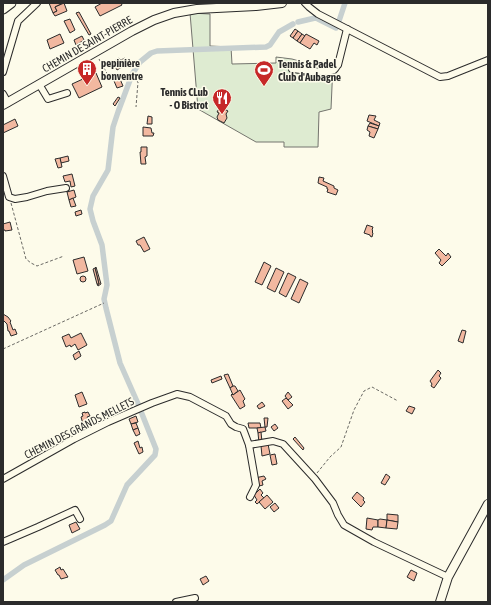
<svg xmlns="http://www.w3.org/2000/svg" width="491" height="605" viewBox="0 0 491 605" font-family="'Asap Condensed',sans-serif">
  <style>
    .green { fill: #deebd1; stroke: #74746e }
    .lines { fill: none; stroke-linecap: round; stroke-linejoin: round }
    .canal { stroke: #c7d0d0; stroke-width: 5.5 }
    .building { fill: #f2b8a0; stroke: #2b2b2b }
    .minor-casing { stroke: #2b2b2b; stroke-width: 8 }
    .major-casing { stroke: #2b2b2b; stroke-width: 10 }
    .highway-casing { stroke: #2b2b2b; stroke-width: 11 }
    .path { stroke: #6a6964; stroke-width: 1; stroke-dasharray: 3 2; stroke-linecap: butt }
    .minor { stroke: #fdfbea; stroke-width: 6 }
    .major { stroke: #fdfbea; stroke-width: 8 }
    .highway { stroke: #fdfbea; stroke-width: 9 }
    .labels { text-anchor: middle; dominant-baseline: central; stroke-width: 3; stroke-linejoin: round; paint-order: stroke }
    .street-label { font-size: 11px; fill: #2b2b2b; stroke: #fdfbea }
    .poi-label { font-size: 11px; font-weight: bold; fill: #2b2b2b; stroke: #fdfbea; text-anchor: start }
  </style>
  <rect width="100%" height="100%" fill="#fdfbea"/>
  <polygon class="green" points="190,13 210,14 210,46 231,47 232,64 276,63 276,57 292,59 316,66 333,64 331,109 319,112 318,147 284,147 284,142 256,142 198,109"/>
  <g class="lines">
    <g class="canal">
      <polyline points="339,21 345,3"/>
      <polyline points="298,22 315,18 318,19 336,28"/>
      <polyline points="131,76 140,62 151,53 157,51 266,47 270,45 279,32 293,24"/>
      <polyline points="130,80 118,112 113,127 108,170 93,196 90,209 93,221 102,245 107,285 104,299 106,308 120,363 139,406"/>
      <polyline points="3,580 24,565 105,525 111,521 127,485 155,455 156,449 140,409"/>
    </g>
  </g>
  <g class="building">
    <polygon points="49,3 61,3 61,4 55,7 57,11 53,13"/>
    <polygon points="64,3 67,11 55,16 53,13 57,11 55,7"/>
    <polygon points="102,3 121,3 122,5 100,16 95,7"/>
    <polygon points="79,12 91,34 89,35 76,13"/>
    <polygon points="70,19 75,30 70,33 64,21"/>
    <polygon points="295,29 298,31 293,38 290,36"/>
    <polygon points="298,31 302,34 297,41 293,38"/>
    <polygon points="60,34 64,43 50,49 47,40"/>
    <polygon points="302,34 305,36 300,43 297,41"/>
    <polygon points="306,34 319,41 317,45 314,43 310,49 300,43"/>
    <polygon points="82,36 84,40 76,45 74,40"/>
    <polygon points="119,58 121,60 125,58 127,64 117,70 113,62"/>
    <polygon points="96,73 102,87 79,98 72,84"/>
    <polygon points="120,79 123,86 117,88 114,81"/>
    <polygon points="118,97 120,98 115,106 113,104"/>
    <polygon points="223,98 226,100 224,103 223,102 223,103 225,105 223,109 218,105"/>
    <polygon points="220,107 228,111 226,114 227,118 224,123 218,120 217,117 219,113 217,112"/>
    <polygon points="369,115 376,116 374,120 380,123 379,126 367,121"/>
    <polygon points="148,116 152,117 152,124 147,124"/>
    <polygon points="15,119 18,126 3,133 3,125"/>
    <polygon points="370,123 379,126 378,129 368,126"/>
    <polygon points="368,126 378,129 374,138 369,136 370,132 367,130"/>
    <polygon points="143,127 151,128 152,133 154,133 153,136 143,136"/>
    <polygon points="141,147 147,147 147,156 145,157 146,164 141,164 140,152 141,152"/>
    <polygon points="68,156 69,161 61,163 60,158"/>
    <polygon points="60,158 62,167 58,168 55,159"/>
    <polygon points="72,174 75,186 71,187 70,181 65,182 63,176"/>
    <polygon points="319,177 324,178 323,181 334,186 334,188 338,190 336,195 327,192 328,189 327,189 327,187 318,183"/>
    <polygon points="74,190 76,197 69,200 67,192"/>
    <polygon points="73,198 76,206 71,207 69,200"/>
    <polygon points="81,210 82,214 76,216 75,212"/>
    <polygon points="10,222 12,230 5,231 5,230 3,230 3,224"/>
    <polygon points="367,225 373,227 372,230 373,231 372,232 373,233 372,237 370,236 370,235 364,233"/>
    <polygon points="144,237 150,249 144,252 140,245 138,245 136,241"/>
    <polygon points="439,249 446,256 448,253 451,257 442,266 439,263 441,260 435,253"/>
    <polygon points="84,257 88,271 77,274 73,260"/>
    <polygon points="264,262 271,266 262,285 255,282"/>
    <polygon points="96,267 101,284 98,286 97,284 99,284 95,268"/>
    <polygon points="95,268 99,284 97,284 93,269"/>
    <polygon points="276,268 284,272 275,292 267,288"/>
    <polygon points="288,273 296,277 286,297 279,293"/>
    <circle cx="83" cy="279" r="3"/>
    <polygon points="300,279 308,283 299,303 291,299"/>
    <polygon points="3,314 8,317 11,321 10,322 13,330 15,329 17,334 11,336 9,331 8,331 7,324 3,320"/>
    <polygon points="462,330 466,331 463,343 458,341"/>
    <polygon points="81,333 87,345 78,350 75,344 71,347 70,345 66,347 62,337 69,334 71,338"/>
    <polygon points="79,351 81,356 75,360 73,355"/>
    <polygon points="438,370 441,373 439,376 441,378 434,388 431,386 432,384 430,381"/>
    <polygon points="228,374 233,386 230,388 224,375"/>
    <polygon points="221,376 222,379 212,383 211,380"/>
    <polygon points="233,386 235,386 238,391 233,395 230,388"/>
    <polygon points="240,390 245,399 243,401 245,406 240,409 231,395 232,394 233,395"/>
    <polygon points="82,392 87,404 79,407 75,395"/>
    <polygon points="288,392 292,397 288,400 285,396"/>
    <polygon points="286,398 293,405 288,409 282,401"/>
    <polygon points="262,402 265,406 259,409 257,406"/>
    <polygon points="409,406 415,408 412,414 406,411"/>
    <polygon points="85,412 85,413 88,412 90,416 87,417 89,421 83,424 81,417 83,416 82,413"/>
    <polygon points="136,416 138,422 131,424 129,419"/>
    <polygon points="264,418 268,418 267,427 265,427"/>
    <polygon points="136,423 138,428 133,430 131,424"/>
    <polygon points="248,423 260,423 261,428 249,428"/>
    <polygon points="275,424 278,428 274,431 271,427"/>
    <polygon points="265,427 266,431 258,433 257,428"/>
    <polygon points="138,428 140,434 136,436 133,430"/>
    <polygon points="261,432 262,442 259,443 258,433"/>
    <polygon points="295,437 304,448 303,450 293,439"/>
    <polygon points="138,441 140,448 142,447 143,452 139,454 134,443"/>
    <polygon points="268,444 270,454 262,456 261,446"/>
    <polygon points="275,454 277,464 272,465 270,455"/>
    <polygon points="386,474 390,477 385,485 381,483"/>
    <polygon points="264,476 266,479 262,481 263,485 259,486 255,478"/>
    <polygon points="260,489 263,493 261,495 264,498 257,504 255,502 257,500 254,495"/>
    <polygon points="357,492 364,498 363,500 365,502 361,507 352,498"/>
    <polygon points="267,495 273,502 265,509 259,502"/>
    <polygon points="275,503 279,508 274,512 270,507"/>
    <polygon points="387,514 398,515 398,522 387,520"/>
    <polygon points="367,518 378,520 378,527 373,527 372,530 366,529"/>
    <polygon points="380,519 387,520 386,528 378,527 378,520"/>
    <polygon points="387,520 398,522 397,529 386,528"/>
    <polygon points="76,522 80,529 72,533 69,525"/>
    <polygon points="60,567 61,570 63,569 68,577 61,579 59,575 58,575 55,570"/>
    <polygon points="411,570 417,573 414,581 407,577"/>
    <polygon points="206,576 209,581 203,585 200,579"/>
  </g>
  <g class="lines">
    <g class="minor-casing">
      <g id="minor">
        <polyline points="305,3 309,7 318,14 440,77 448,76 488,60"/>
        <path d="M 292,69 C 301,70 326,74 334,70 C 336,68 336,67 338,65 L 347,29"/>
        <polyline points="3,72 18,21 37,3"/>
        <polyline points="39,84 48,99 67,93"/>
        <polyline points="3,94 8,103"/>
        <polyline points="3,176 9,197 15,199 27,197 47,191 66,188"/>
        <polyline points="249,445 273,441 283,444 315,479 333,503 338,515 344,525 374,542 448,577"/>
        <polyline points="3,479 74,439 108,422 152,403 177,394 190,397 226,416 231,424 236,427 243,429 249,445 256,485 250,497"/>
        <polyline points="3,542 38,527 75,510 80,519"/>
        <polyline points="176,602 195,598"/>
      </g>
    </g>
    <g class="major-casing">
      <g id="major">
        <polyline points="3,105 132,31 154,20 174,13 197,9 256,6 282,3"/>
        <polyline points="440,602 448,577 488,504"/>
      </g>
    </g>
    <g class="highway-casing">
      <polyline id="highway" points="3,9 11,3"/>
    </g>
    <g class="path">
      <polyline points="99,59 109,77 114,79 132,77 138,82 136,107"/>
      <polyline points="11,203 26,259 31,263 37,266 64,256"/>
      <polyline points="3,349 104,303"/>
      <polyline points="317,473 330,457 341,447 354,410 364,391 372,387 398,401"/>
    </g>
    <use href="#minor" class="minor"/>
    <use href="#major" class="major"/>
    <use href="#highway" class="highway"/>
  </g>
  <defs>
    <g id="building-pin" transform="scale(1)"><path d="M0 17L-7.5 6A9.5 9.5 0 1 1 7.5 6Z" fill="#c62828" stroke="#fdfbea"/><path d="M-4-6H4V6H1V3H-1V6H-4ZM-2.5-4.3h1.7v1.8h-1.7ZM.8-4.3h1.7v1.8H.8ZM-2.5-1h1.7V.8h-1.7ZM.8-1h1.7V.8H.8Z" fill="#fff"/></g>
    <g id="stadium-pin" transform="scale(1)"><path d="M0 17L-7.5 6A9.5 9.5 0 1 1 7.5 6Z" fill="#c62828" stroke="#fdfbea"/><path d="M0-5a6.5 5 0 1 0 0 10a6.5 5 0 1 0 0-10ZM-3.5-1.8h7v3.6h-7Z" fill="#fff"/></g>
    <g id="restaurant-pin" transform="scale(1)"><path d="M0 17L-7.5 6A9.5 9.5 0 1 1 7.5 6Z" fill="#c62828" stroke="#fdfbea"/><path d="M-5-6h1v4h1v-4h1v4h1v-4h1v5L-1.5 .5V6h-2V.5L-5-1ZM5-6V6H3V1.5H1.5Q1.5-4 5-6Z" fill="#fff"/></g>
  </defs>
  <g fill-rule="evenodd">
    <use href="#building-pin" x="87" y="69"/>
    <use href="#stadium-pin" x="264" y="70"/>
    <use href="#restaurant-pin" x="222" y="98"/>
  </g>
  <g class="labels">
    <g class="street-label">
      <text transform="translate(87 44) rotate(-30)">CHEMIN DE SAINT-PIERRE</text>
      <text transform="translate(79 428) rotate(-27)">CHEMIN DES GRANDS MELLETS</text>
    </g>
    <g class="poi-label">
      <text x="101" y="63">pepinière<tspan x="101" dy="13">bonventre</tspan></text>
      <text x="278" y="64">Tennis &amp; Padel<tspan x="278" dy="13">Club d'Aubagne</tspan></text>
      <text x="208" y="92" text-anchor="end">Tennis CLub<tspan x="208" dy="13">- O Bistrot</tspan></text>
    </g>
  </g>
  <rect width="491" height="605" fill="none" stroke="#2b2b2b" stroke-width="8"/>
</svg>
